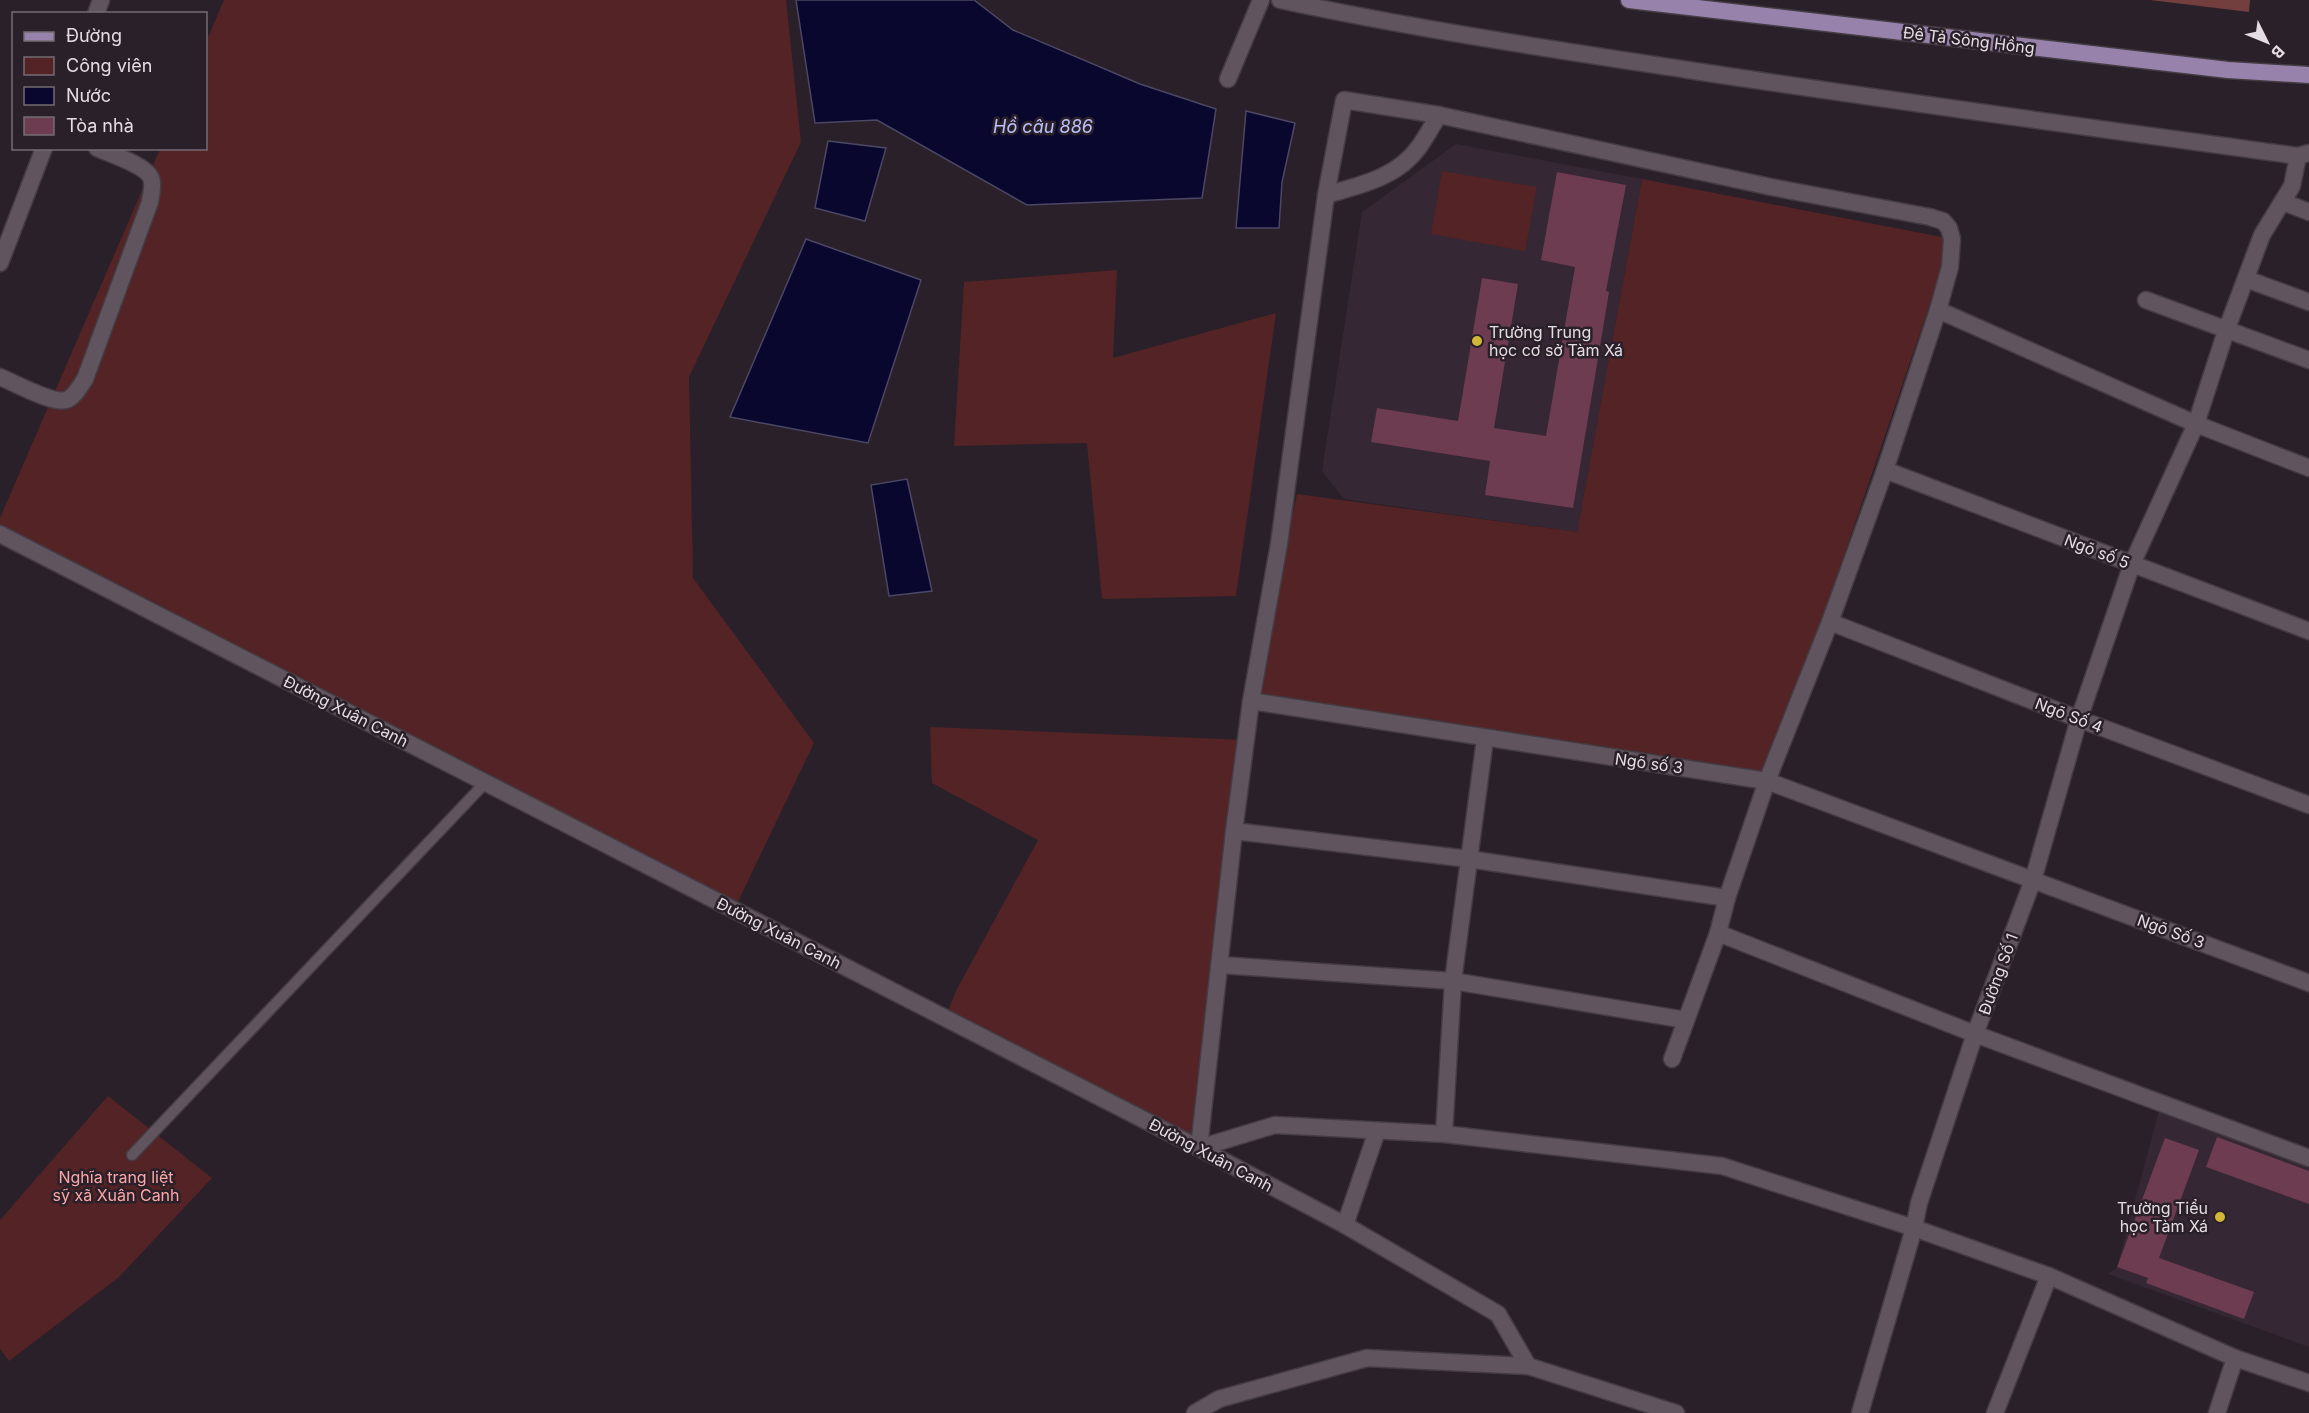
<svg xmlns="http://www.w3.org/2000/svg" width="2309" height="1413" viewBox="0 0 2309 1413" font-family="Inter,sans-serif">
  <style>
    .built { fill: #362735 }
    .green { fill: #532325 }
    .forest { fill: #723e3e }
    .water { fill: #09072d; stroke: #4b4764; stroke-width: 1.5 }
    .building { fill: #6d3c50 }
    .lines { fill: none; stroke-linecap: round; stroke-linejoin: round }
    .service-casing { stroke: #443c43; stroke-width: 13 }
    .minor-casing { stroke: #443c43; stroke-width: 19 }
    .primary-casing { stroke: #443c43; stroke-width: 19 }
    .service { stroke: #60545f; stroke-width: 10 }
    .minor { stroke: #60545f; stroke-width: 16 }
    .primary { stroke: #9782ac; stroke-width: 16 }
    .poi-dot { fill: #d2b736; stroke: #2a2029; stroke-width: 2 }
    .labels { text-anchor: middle; dominant-baseline: central; stroke-width: 5; stroke-linejoin: round; paint-order: stroke }
    .street-label { font-size: 16px; fill: #e4dde3; stroke: #2a2029 }
    .poi-label { font-size: 16px; fill: #e4dde3; stroke: #2a2029; text-anchor: start }
    .park-label { font-size: 16px; fill: #fea7a6; stroke: #2a2029 }
    .water-label { font-size: 18px; font-style: italic; fill: #b9c1fc; stroke: #2a2029 }
  </style>
  <rect width="100%" height="100%" fill="#2a2029"/>
  <g class="built">
    <polygon points="1456,144 1642,179 1577,532 1344,499 1322,471 1362,212"/>
    <polygon points="2159,1111 2309,1168 2309,1347 2108,1274 2117,1267"/>
  </g>
  <g class="green">
    <polygon points="224,0 786,0 801,142 689,377 693,578 814,743 734,910 0,534 0,518 160,149 206,148 206,42"/>
    <polygon points="1442,171 1537,187 1525,251 1431,234"/>
    <polygon points="1642,179 1952,239 1767,781 1251,701 1297,494 1577,532"/>
    <polygon points="1117,270 1113,358 1276,313 1236,596 1102,599 1087,443 954,446 964,282"/>
    <polygon points="930,727 1246,740 1199,1148 945,1018 957,989 1038,840 932,783"/>
    <polygon points="108,1096 212,1178 119,1277 9,1361 0,1349 0,1220"/>
  </g>
  <polygon class="forest" points="2150,0 2250,0 2249,12"/>
  <g class="water">
    <polygon points="796,0 974,0 1013,30 1140,84 1216,109 1202,198 1027,205 877,120 815,123"/>
    <polygon points="1246,111 1295,123 1282,182 1279,228 1236,228"/>
    <polygon points="828,141 886,148 865,221 815,208"/>
    <polygon points="806,239 921,280 868,443 730,417"/>
    <polygon points="907,479 932,591 889,596 871,485"/>
  </g>
  <g class="building">
    <polygon points="1557,172 1626,185 1606,291 1609,292 1573,508 1485,495 1490,461 1371,442 1377,408 1458,421 1482,278 1518,284 1494,428 1546,436 1575,267 1541,260"/>
    <polygon points="2217,1137 2309,1171 2309,1204 2206,1167"/>
    <polygon points="2165,1138 2199,1150 2159,1258 2254,1292 2244,1319 2146,1283 2148,1278 2117,1267"/>
  </g>
  <g class="lines">
    <g class="service-casing">
      <polyline id="service" points="132,1155 485,783"/>
    </g>
    <g class="minor-casing">
      <g id="minor">
        <path d="M 1280,0 C 1415,29 1551,49 1688,70 C 1891,101 2094,128 2298,156"/>
        <polyline points="96,14 101,0"/>
        <polyline points="1228,79 1261,0"/>
        <path d="M 1326,195 C 1360,185 1397,178 1419,147 C 1426,137 1432,126 1439,115"/>
        <polyline points="2283,202 2309,212"/>
        <polyline points="0,263 44,148"/>
        <polyline points="2246,279 2309,302"/>
        <polyline points="2146,300 2309,360"/>
        <polyline points="1938,310 2196,424 2309,468"/>
        <path d="M 0,377 C 15,383 52,404 66,400 C 75,397 80,386 85,379 L 150,202 C 151,195 154,185 151,178 C 146,165 110,154 97,148"/>
        <polyline points="1885,470 2309,631"/>
        <polyline points="0,534 1199,1148 1345,1225 1498,1314 1528,1366"/>
        <polyline points="1830,622 2079,719 2309,805"/>
        <polyline points="1251,701 1767,781 2309,983"/>
        <polyline points="1234,831 1469,859 1727,898"/>
        <polyline points="1718,933 1975,1034 2309,1158"/>
        <polyline points="1220,965 1453,981 1686,1020"/>
        <polyline points="1672,1059 1718,933 1727,898 1767,781 1830,622 1885,470 1938,310 1950,267 1952,239 1949,228 1943,221 1930,217 1771,187 1439,115 1344,100 1326,195 1279,544 1251,701 1234,831 1199,1148 1275,1125 1444,1134 1722,1166 1914,1228 2049,1276 2235,1358 2309,1383"/>
        <polyline points="1444,1134 1453,981 1485,739"/>
        <polyline points="1345,1225 1377,1131"/>
        <polyline points="1195,1413 1219,1399 1367,1358 1528,1366 1676,1413"/>
        <polyline points="1860,1413 1914,1228 1919,1203 1975,1034 2033,880 2079,719 2132,564 2196,424 2226,331 2262,235 2292,186 2298,156 2309,153"/>
        <polyline points="1995,1413 2049,1276"/>
        <polyline points="2217,1413 2235,1358"/>
      </g>
    </g>
    <g class="primary-casing">
      <polyline id="primary" points="1629,0 2228,70 2309,75"/>
    </g>
    <use href="#service" class="service"/>
    <use href="#minor" class="minor"/>
    <use href="#primary" class="primary"/>
  </g>
  <g class="poi-dot">
    <circle cx="1477" cy="341" r="6"/>
    <circle cx="2220" cy="1217" r="6"/>
  </g>
  <g class="labels">
    <g class="street-label">
      <text transform="translate(1969 40) rotate(7)">Đê Tả Sông Hồng</text>
      <text transform="translate(2097 551) rotate(21)">Ngõ số 5</text>
      <text transform="translate(346 711) rotate(27)">Đường Xuân Canh</text>
      <text transform="translate(2069 715) rotate(21)">Ngõ Số 4</text>
      <text transform="translate(1649 763) rotate(8)">Ngõ số 3</text>
      <text transform="translate(2171 931) rotate(20)">Ngõ Số 3</text>
      <text transform="translate(779 933) rotate(27)">Đường Xuân Canh</text>
      <text transform="translate(1998 974) rotate(-70)">Đường Số 1</text>
      <text transform="translate(1211 1155) rotate(28)">Đường Xuân Canh</text>
    </g>
    <g class="poi-label">
      <text x="1489" y="332">Trường Trung<tspan x="1489" dy="18">học cơ sở Tàm Xá</tspan></text>
      <text x="2208" y="1208" text-anchor="end">Trường Tiểu<tspan x="2208" dy="18">học Tàm Xá</tspan></text>
    </g>
    <g class="park-label">
      <text x="116" y="1177">Nghĩa trang liệt<tspan x="116" dy="18">sỹ xã Xuân Canh</tspan></text>
    </g>
    <g class="water-label">
      <text x="1043" y="126">Hồ câu 886</text>
    </g>
  </g>
  <rect x="12" y="12" width="195" height="138" fill="#2a2029" stroke="#746c73" stroke-width="1.5"/>
  <rect x="24" y="32" width="30" height="9" fill="#9782ac" stroke="#746c73" stroke-width="1.5"/>
  <text x="66" y="42" font-size="18" fill="#e4dde3">Đường</text>
  <rect x="24" y="57" width="30" height="18" fill="#532325" stroke="#746c73" stroke-width="1.5"/>
  <text x="66" y="72" font-size="18" fill="#e4dde3">Công viên</text>
  <rect x="24" y="87" width="30" height="18" fill="#09072d" stroke="#746c73" stroke-width="1.5"/>
  <text x="66" y="102" font-size="18" fill="#e4dde3">Nước</text>
  <rect x="24" y="117" width="30" height="18" fill="#6d3c50" stroke="#746c73" stroke-width="1.5"/>
  <text x="66" y="132" font-size="18" fill="#e4dde3">Tòa nhà</text>
  <g transform="translate(2267 42) rotate(133)" stroke="#2a2029" stroke-width="4.5" paint-order="stroke">
  <path d="M0-4.5L10 22L0 15L-10 22Z" fill="#e4dde3"/>
  <text y="-9" font-size="16" font-weight="bold" text-anchor="middle" fill="#e4dde3">B</text>
  </g>
</svg>
